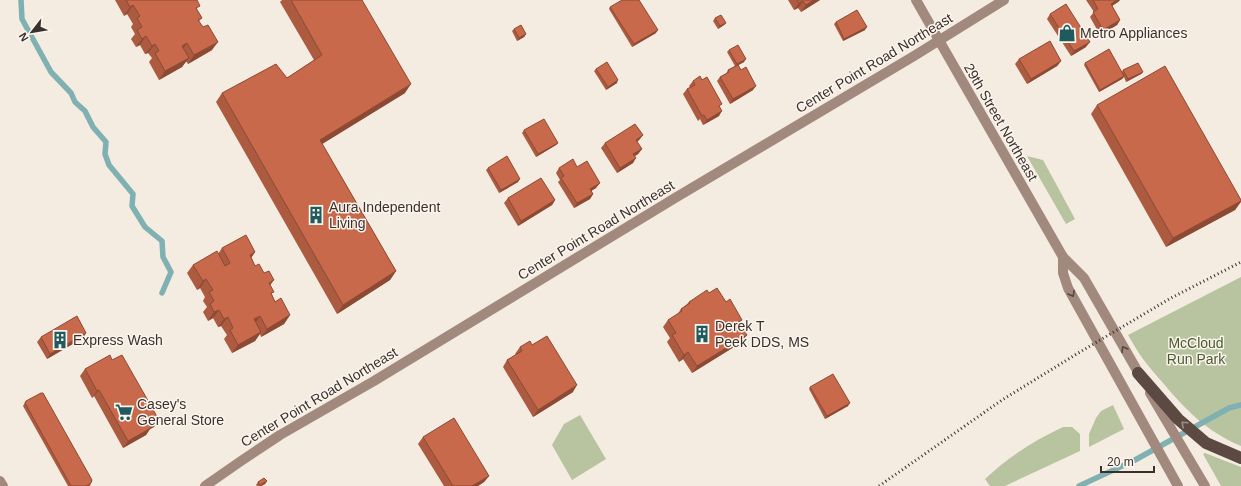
<svg xmlns="http://www.w3.org/2000/svg" width="1241" height="486" viewBox="0 0 1241 486" font-family="Helvetica,sans-serif">
  <style>
    .green { fill: #b8c4a0 }
    .lines { fill: none; stroke-linecap: round; stroke-linejoin: round }
    .stream { stroke: #7fb0b2; stroke-width: 5.5 }
    .secondary { stroke: #a18a7d; stroke-width: 10 }
    .highway { stroke: #5c4a42; stroke-width: 12 }
    .rail { stroke: #3b302b; stroke-width: 3; stroke-dasharray: 1 3; stroke-linecap: butt }
    .wall { fill: #ac5a40 }
    .shaded-wall { fill: #8c4a34 }
    .building { fill: #c8694b; stroke: #8c4a34 }
    .oneway { stroke: #544640 }
    .oneway2 { stroke: #9c8e87 }
    .labels { text-anchor: middle; dominant-baseline: central; stroke-width: 3; stroke-linejoin: round; paint-order: stroke }
    .poi-label { font-size: 14px; fill: #3b302b; stroke: #fbf5ee; text-anchor: start }
    .street-label { font-size: 14px; fill: #3b302b; stroke: #fbf5ee }
    .park-label { font-size: 14px; fill: #4a5a2e; stroke: #fbf5ee }
  </style>
  <rect width="100%" height="100%" fill="#f4ebe1"/>
  <g class="green">
    <polygon points="1027,156 1043,160 1075,219 1066,224"/>
    <path d="M 1241,277 L 1241,446 C 1206,431 1187,411 1163,383 C 1156,375 1149,367 1143,359 C 1137,351 1133,343 1128,335 Z"/>
    <polygon points="1113,405 1124,429 1089,447 1089,434 1096,418 1101,411"/>
    <polygon points="580,415 606,459 572,480 552,445 564,424"/>
    <path d="M 1063,427 L 1072,427 L 1080,434 L 1080,451 L 1005,486 L 990,486 L 985,479 C 1008,457 1035,440 1063,427 Z"/>
    <polygon points="1205,453 1241,467 1241,486 1221,486 1203,454"/>
  </g>
  <g class="lines">
    <g class="stream">
      <polyline points="21,0 22,19 51,72 71,93 75,102 85,111 93,127 106,142 105,154 109,165 133,194 132,206 145,227 162,241 163,257 171,272 162,293"/>
      <polyline points="1079,486 1135,460 1229,408 1241,405"/>
    </g>
    <g class="secondary">
      <polyline points="916,0 1063,257 1084,278 1142,379"/>
      <polyline points="1063,257 1063,273 1068,288 1178,486"/>
      <polyline points="1150,393 1205,486"/>
      <polyline points="0,481 3,486"/>
      <polyline points="205,486 241,461 280,435 374,381 675,198 914,56 1004,0"/>
    </g>
    <polyline class="highway" points="1138,373 1178,419 1206,443 1241,458"/>
    <polyline class="rail" points="879,486 1002,400 1075,355 1171,298 1241,262"/>
  </g>
  <g class="wall">
    <polygon points="115,0 197,0 197,10 202,18 199,21 212,50 188,64 186,61 182,67 159,80 149,62 152,58 148,53 145,54 140,45 136,47 131,39 135,34 131,27 133,24 127,14 124,16"/>
    <polygon points="282,0 362,0 405,93 322,144 396,271 390,280 337,314 216,102 222,93 287,78 314,60 280,2"/>
    <polygon points="788,0 820,0 801,12 798,8 794,10"/>
    <polygon points="1086,0 1120,0 1118,2 1112,6 1120,20 1117,25 1100,35 1090,17 1094,12"/>
    <polygon points="610,7 656,33 632,47 609,9"/>
    <polygon points="1050,14 1086,47 1071,56 1047,19"/>
    <polygon points="715,18 726,23 724,25 718,29 713,21"/>
    <polygon points="836,22 865,30 843,41 834,24"/>
    <polygon points="514,29 526,34 524,37 517,41 512,31"/>
    <polygon points="729,50 744,62 738,65 753,90 730,104 717,81 720,77 726,74 728,70 735,66 727,52"/>
    <polygon points="1019,59 1061,61 1057,66 1027,84 1015,64"/>
    <polygon points="1085,63 1122,72 1123,70 1143,72 1141,74 1126,82 1124,77 1122,79 1099,92 1084,65"/>
    <polygon points="596,69 617,83 606,90 594,71"/>
    <polygon points="693,81 720,107 719,116 703,125 700,119 698,121 683,94 687,89 690,87 689,86"/>
    <polygon points="1097,105 1241,200 1241,202 1235,210 1166,247 1091,114"/>
    <polygon points="524,130 558,143 556,145 536,157 522,133"/>
    <polygon points="643,135 639,140 637,142 642,149 638,154 635,156 633,163 617,173 601,148 605,143"/>
    <polygon points="577,167 596,188 591,191 593,194 590,199 574,208 558,182 560,180 556,173 559,168"/>
    <polygon points="488,168 518,182 499,193 486,170"/>
    <polygon points="508,198 555,200 552,205 518,226 504,203"/>
    <polygon points="222,248 255,252 251,258 255,266 270,285 272,295 275,302 290,315 284,324 261,337 260,334 255,341 232,353 224,339 227,335 221,326 218,327 213,318 208,321 203,312 207,307 203,301 205,297 200,288 197,290 187,273 193,265 218,254"/>
    <polygon points="709,293 726,302 742,320 739,323 742,342 692,373 683,359 679,362 667,342 670,338 663,327 668,320 677,315 681,309 686,305 689,302"/>
    <polygon points="86,333 83,338 47,359 37,342 41,337"/>
    <polygon points="532,345 573,392 533,417 503,367 507,360 516,355 515,354 520,347"/>
    <polygon points="112,360 154,427 150,429 146,435 123,448 94,396 92,398 80,376 85,369"/>
    <polygon points="810,387 848,406 825,419 809,389"/>
    <polygon points="26,401 91,483 90,486 68,486 23,406"/>
    <polygon points="423,437 489,476 484,482 478,486 444,486 418,444"/>
    <polygon points="267,481 265,484 261,486 257,486 256,485 258,482"/>
  </g>
  <g class="shaded-wall">
    <polygon points="814,0 820,0 801,12 806,5"/>
    <polygon points="1117,0 1120,0 1118,2 1107,9 1111,4"/>
    <polygon points="803,1 798,8 794,10 799,3"/>
    <polygon points="133,5 127,14 124,16 130,7"/>
    <polygon points="1120,20 1117,25 1100,35 1103,30"/>
    <polygon points="726,23 724,25 718,29 720,26"/>
    <polygon points="867,27 865,30 843,41 844,39"/>
    <polygon points="658,30 656,33 632,47 634,44"/>
    <polygon points="526,34 524,37 517,41 519,38"/>
    <polygon points="146,36 140,45 136,47 142,39"/>
    <polygon points="218,42 212,50 188,64 194,55"/>
    <polygon points="1090,42 1086,47 1071,56 1074,51"/>
    <polygon points="187,43 181,52 182,46"/>
    <polygon points="155,44 148,53 145,54 152,46"/>
    <polygon points="189,58 182,67 159,80 165,71"/>
    <polygon points="746,59 744,62 735,67 737,64"/>
    <polygon points="1061,61 1057,66 1027,84 1031,79"/>
    <polygon points="1143,72 1141,74 1126,82 1128,79"/>
    <polygon points="1124,76 1122,79 1099,92 1100,90"/>
    <polygon points="618,80 617,83 606,90 608,87"/>
    <polygon points="411,84 405,93 314,149 320,140"/>
    <polygon points="756,86 753,90 730,104 733,99"/>
    <polygon points="722,111 719,116 703,125 707,120"/>
    <polygon points="643,135 639,140 632,145 636,140"/>
    <polygon points="558,143 556,145 536,157 538,154"/>
    <polygon points="642,149 638,154 630,159 633,154"/>
    <polygon points="636,158 633,163 617,173 620,168"/>
    <polygon points="520,179 518,182 499,193 501,190"/>
    <polygon points="600,183 596,188 586,194 590,189"/>
    <polygon points="593,194 590,199 574,208 577,203"/>
    <polygon points="555,200 552,205 518,226 521,221"/>
    <polygon points="1241,201 1235,210 1166,247 1173,238"/>
    <polygon points="255,252 249,261 250,255"/>
    <polygon points="396,271 390,280 337,314 343,305"/>
    <polygon points="206,279 200,288 197,290 203,281"/>
    <polygon points="274,280 268,288 269,283"/>
    <polygon points="219,310 213,318 208,321 214,312"/>
    <polygon points="290,315 284,324 261,337 267,329"/>
    <polygon points="260,316 254,325 254,319"/>
    <polygon points="228,317 221,326 218,327 224,319"/>
    <polygon points="261,332 255,341 232,353 238,345"/>
    <polygon points="86,333 83,338 47,359 50,354"/>
    <polygon points="747,335 742,342 692,373 697,366"/>
    <polygon points="688,352 683,359 679,362 684,355"/>
    <polygon points="577,385 573,392 533,417 538,410"/>
    <polygon points="99,390 94,396 92,398 97,391"/>
    <polygon points="850,403 848,406 825,419 827,416"/>
    <polygon points="159,420 154,427 150,429 146,435 123,448 128,441 149,425"/>
    <polygon points="489,476 484,482 478,486 472,486"/>
    <polygon points="267,481 265,484 261,486 260,486"/>
  </g>
  <g class="building">
    <polygon points="126,0 197,0 200,6 196,8 202,18 198,20 203,27 208,25 218,42 194,55 187,43 182,46 189,58 165,71 155,53 159,51 155,44 152,46 146,36 142,39 137,30 142,27 137,18 140,16 133,5 130,7"/>
    <polygon points="291,0 362,0 411,84 320,140 396,271 343,305 222,93 276,64 287,78 322,55"/>
    <polygon points="622,0 639,0 658,30 634,44 610,7"/>
    <polygon points="797,0 814,0 806,5 803,1 799,3"/>
    <polygon points="1093,0 1117,0 1111,4 1120,20 1103,30 1093,12 1098,9"/>
    <polygon points="1066,4 1090,42 1074,51 1050,14"/>
    <polygon points="857,10 867,27 844,39 836,22"/>
    <polygon points="721,15 726,23 720,26 715,18"/>
    <polygon points="521,25 526,34 519,38 514,29"/>
    <polygon points="1050,41 1061,61 1031,79 1019,59"/>
    <polygon points="738,45 746,59 737,64 729,50"/>
    <polygon points="1109,49 1124,76 1100,90 1085,63"/>
    <polygon points="607,62 618,80 608,87 596,69"/>
    <polygon points="1138,63 1143,72 1128,79 1123,70"/>
    <polygon points="738,65 741,70 746,67 756,86 733,99 720,77 729,72 728,70"/>
    <polygon points="1165,66 1241,200 1241,201 1173,238 1097,105"/>
    <polygon points="700,76 702,80 707,77 722,104 719,106 722,111 707,120 704,115 702,116 687,89 695,85 693,81"/>
    <polygon points="544,119 558,143 538,154 524,130"/>
    <polygon points="635,124 643,135 636,140 642,149 633,154 636,158 620,168 605,143"/>
    <polygon points="507,156 520,179 501,190 488,168"/>
    <polygon points="573,159 577,167 587,161 600,183 590,189 593,194 577,203 561,178 564,176 559,168"/>
    <polygon points="541,178 555,200 521,221 508,198"/>
    <polygon points="246,235 255,252 250,255 255,266 259,264 264,273 269,271 274,280 269,283 274,292 271,293 275,302 281,298 290,315 267,329 260,316 254,319 261,332 238,345 230,330 233,328 228,317 224,319 219,310 214,312 210,304 214,301 209,292 213,290 206,279 203,281 193,265 217,251 225,266 230,263 222,248"/>
    <polygon points="717,288 726,302 730,299 742,320 738,322 747,335 697,366 688,352 684,355 672,335 676,333 668,320 682,311 681,309 690,303 689,302 707,290 709,293"/>
    <polygon points="77,316 86,333 50,354 41,337"/>
    <polygon points="547,336 577,385 538,410 507,360 522,351 520,347 530,341 532,345"/>
    <polygon points="110,355 112,360 122,355 159,420 149,425 151,428 128,441 99,390 97,391 85,369"/>
    <polygon points="833,374 850,403 827,416 810,387"/>
    <polygon points="41,393 43,393 92,480 91,483 86,486 71,486 25,403 26,401"/>
    <polygon points="454,418 489,476 472,486 453,486 423,437"/>
    <polygon points="264,478 267,481 260,485 258,482"/>
  </g>
  <defs><path id="oneway-chevron" d="M-2-3.5L2.5 0L-2 3.5" fill="none" stroke-width="1.6" stroke-linecap="round" stroke-linejoin="round"/></defs>
  <g class="oneway">
    <use href="#oneway-chevron" transform="translate(1072 294) rotate(60)"/>
    <use href="#oneway-chevron" transform="translate(1124 349) rotate(-120)"/>
  </g>
  <use class="oneway2" href="#oneway-chevron" transform="translate(1184 424) rotate(-137)"/>
  <defs>
    <g id="shop-bare" transform="scale(1.38)"><path d="M-5-2.5h2.3a2.7 3.5 0 0 1 5.4 0H5L5.5 6h-11ZM-1.5-2.5h3a1.5 2.3 0 0 0-3 0Z" fill="#1f5a5e" stroke="#fbf5ee" stroke-width="2.5" paint-order="stroke"/></g>
    <g id="building-bare" transform="scale(1.38)"><path d="M-4-6H4V6H1V3H-1V6H-4ZM-2.5-4.3h1.7v1.8h-1.7ZM.8-4.3h1.7v1.8H.8ZM-2.5-1h1.7V.8h-1.7ZM.8-1h1.7V.8H.8Z" fill="#1f5a5e" stroke="#fbf5ee" stroke-width="2.5" paint-order="stroke"/></g>
    <g id="supermarket-bare" transform="scale(1.38)"><path d="M-6-5.5h2.5l.6 2H6L4.5 2H-2.5L-4.4-4H-6ZM-1.5 3.2a1.3 1.3 0 1 0 .1 0ZM3 3.2a1.3 1.3 0 1 0 .1 0Z" fill="#1f5a5e" stroke="#fbf5ee" stroke-width="2.5" paint-order="stroke"/></g>
  </defs>
  <g fill-rule="evenodd">
    <use href="#shop-bare" x="1067" y="33"/>
    <use href="#building-bare" x="316" y="215"/>
    <use href="#building-bare" x="702" y="334"/>
    <use href="#building-bare" x="60" y="340"/>
    <use href="#supermarket-bare" x="124" y="412"/>
  </g>
  <g class="labels">
    <g class="poi-label">
      <text x="1080" y="33">Metro Appliances</text>
      <text x="329" y="207">Aura Independent<tspan x="329" dy="16">Living</tspan></text>
      <text x="715" y="326">Derek T<tspan x="715" dy="16">Peek DDS, MS</tspan></text>
      <text x="73" y="340">Express Wash</text>
      <text x="137" y="404">Casey's<tspan x="137" dy="16">General Store</tspan></text>
    </g>
    <g class="street-label">
      <text transform="translate(874 63) rotate(-31)">Center Point Road Northeast</text>
      <text transform="translate(1001 122) rotate(60)">29th Street Northeast</text>
      <text transform="translate(596 230) rotate(-31)">Center Point Road Northeast</text>
      <text transform="translate(319 397) rotate(-31)">Center Point Road Northeast</text>
    </g>
    <g class="park-label">
      <text x="1196" y="343">McCloud<tspan x="1196" dy="16">Run Park</tspan></text>
    </g>
  </g>
  <g transform="translate(32 32) rotate(239)" stroke="#fbf5ee" stroke-width="3" paint-order="stroke">
  <path d="M0-3L7 15L0 10L-7 15Z" fill="#3b302b"/>
  <text y="-6" font-size="11" font-weight="bold" text-anchor="middle" fill="#3b302b">N</text>
  </g>
  <path d="M1101 466v6h53v-6" fill="none" stroke="#3b302b" stroke-width="2"/>
  <text x="1107" y="466" font-size="12" fill="#3b302b" stroke="#fbf5ee" stroke-width="3" paint-order="stroke">20 m</text>
</svg>
